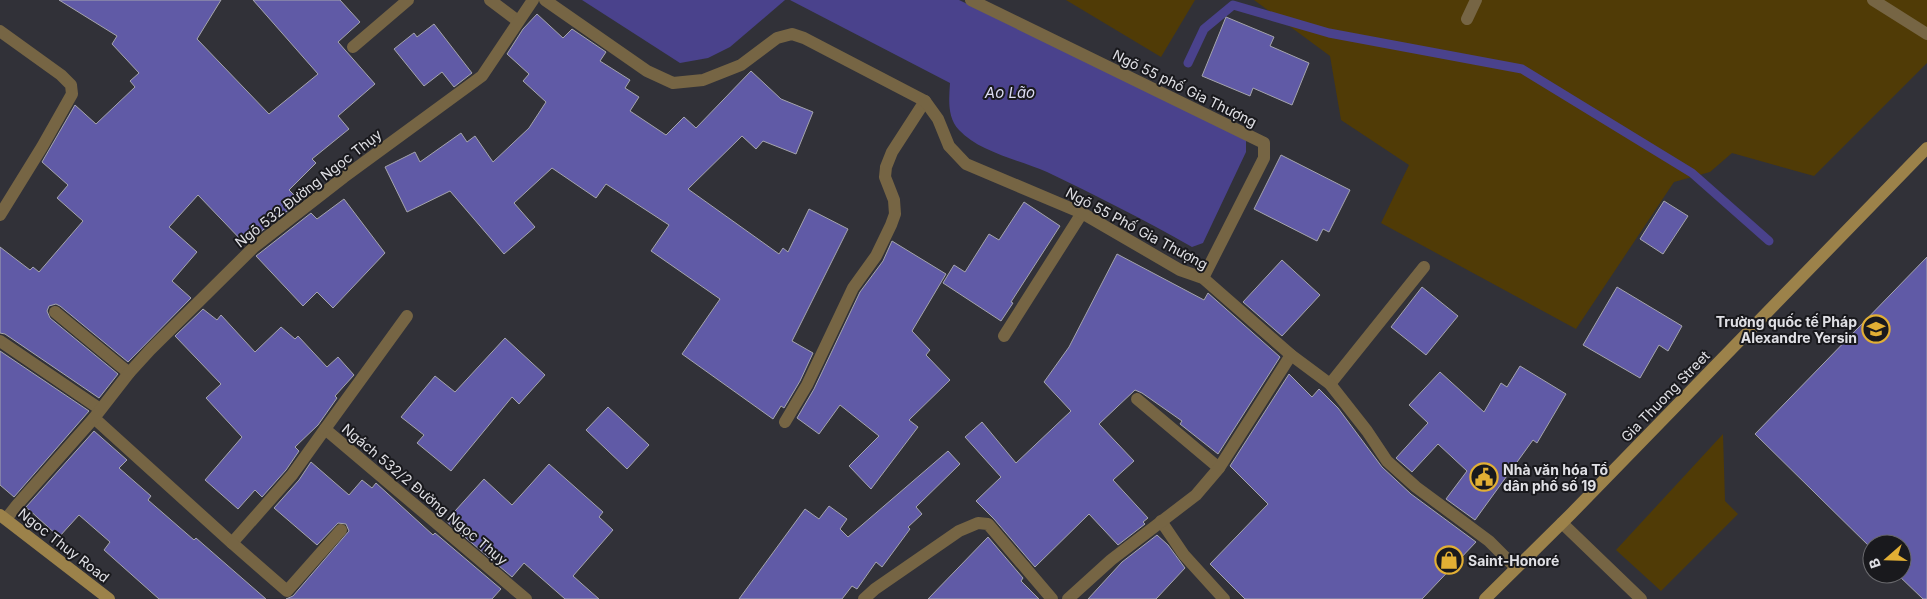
<svg xmlns="http://www.w3.org/2000/svg" width="1927" height="599" viewBox="0 0 1927 599" font-family="Inter,sans-serif">
  <style>
    .green { fill: #503b06 }
    .water { fill: #4a428c }
    .lines { fill: none; stroke-linecap: round; stroke-linejoin: round }
    .stream { stroke: #4a428c; stroke-width: 9 }
    .building { fill: #605aa6; stroke: #a5a5ad }
    .lane { stroke: #766544; stroke-width: 12 }
    .street { stroke: #766544; stroke-width: 12 }
    .secondary { stroke: #9c824a; stroke-width: 12 }
    .labels { text-anchor: middle; dominant-baseline: central; stroke-width: 4; stroke-linejoin: round; paint-order: stroke }
    .street-label { font-size: 14px; fill: #e0e0e5; stroke: #19191d }
    .poi-label { font-size: 14px; font-weight: bold; fill: #e0e0e5; stroke: #19191d; text-anchor: start }
    .water-label { font-size: 15px; font-style: italic; fill: #dcdcf2; stroke: #19191d }
  </style>
  <rect width="100%" height="100%" fill="#313138"/>
  <g class="green">
    <polygon points="1066,0 1195,0 1161,57"/>
    <polygon points="1254,0 1927,0 1927,63 1814,176 1732,153 1710,172 1674,182 1576,329 1381,223 1409,165 1341,120 1330,56"/>
    <polygon points="1723,434 1725,501 1738,514 1661,591 1616,550"/>
  </g>
  <g class="water">
    <polygon points="582,0 785,0 730,47 708,58 680,63"/>
    <path d="M 790,0 L 959,0 L 1246,137 L 1246,152 L 1203,243 L 1192,247 C 1145,220 1097,196 1047,172 C 1020,160 979,152 959,130 C 947,117 949,99 950,83 Z"/>
  </g>
  <g class="lines">
    <polyline class="stream" points="1188,63 1204,29 1233,5 1329,33 1522,69 1692,173 1769,241"/>
  </g>
  <g class="building">
    <polygon points="59,0 221,0 197,39 269,114 318,74 253,0 340,0 360,22 338,42 375,84 338,116 349,129 312,159 316,163 289,190 300,201 245,244 198,195 169,227 197,252 172,281 191,298 128,362 60,306 56,304 49,306 47,311 50,318 118,374 99,398 5,334 0,333 0,247 30,270 33,267 39,272 83,221 57,198 68,185 42,162 75,105 96,124 135,87 130,81 139,73 112,44 117,36"/>
    <polygon points="537,14 563,38 572,29 606,52 600,61 630,80 625,88 639,97 630,111 666,135 684,117 696,128 751,71 781,99 813,112 796,154 763,141 756,149 742,136 688,189 779,254 783,248 788,252 809,209 848,229 792,341 813,353 800,381 784,408 781,406 773,419 682,354 720,299 651,251 669,225 606,184 596,198 552,168 514,203 535,227 504,254 450,191 407,212 385,167 415,152 420,162 461,133 467,142 475,136 493,162 529,128 546,102 523,81 529,74 507,54 523,29"/>
    <polygon points="1226,17 1274,37 1270,46 1309,63 1292,105 1253,88 1250,96 1202,76"/>
    <polygon points="434,24 472,73 454,87 442,72 424,86 394,49 414,33 417,37"/>
    <polygon points="1281,155 1350,190 1329,232 1323,229 1317,241 1254,209"/>
    <polygon points="344,199 385,253 333,308 317,292 303,306 256,256 311,213 317,219"/>
    <polygon points="1664,201 1688,216 1663,254 1640,239"/>
    <polygon points="1024,202 1060,226 1011,302 1013,303 1001,321 943,283 954,265 965,272 989,234 999,240"/>
    <polygon points="892,241 946,274 912,331 930,350 926,355 950,380 909,420 918,427 871,489 849,466 879,436 840,405 819,434 797,418 814,389 860,292 883,261"/>
    <polygon points="1117,254 1204,300 1208,293 1280,357 1218,454 1180,424 1182,421 1142,393 1135,390 1099,424 1134,461 1113,480 1148,518 1143,522 1145,524 1118,545 1089,514 1035,567 994,519 976,501 1001,477 965,437 982,422 1016,463 1071,411 1044,382 1069,347"/>
    <polygon points="1927,257 1927,599 1923,599 1897,574 1902,574 1902,544 1872,544 1872,549 1755,434"/>
    <polygon points="1282,260 1320,295 1282,336 1243,302"/>
    <polygon points="1422,287 1458,316 1426,355 1391,327"/>
    <polygon points="1617,287 1682,326 1668,351 1659,345 1640,378 1583,345"/>
    <polygon points="203,309 217,320 221,315 255,352 281,327 295,339 298,336 327,367 338,357 354,375 335,396 337,398 318,425 295,447 299,451 286,470 262,497 255,490 238,509 205,480 242,437 206,398 221,384 175,336"/>
    <polygon points="505,338 545,375 519,404 512,397 451,471 417,443 424,435 401,417 435,376 455,392"/>
    <polygon points="0,351 89,411 14,497 0,485"/>
    <polygon points="1520,366 1566,394 1537,443 1533,440 1475,520 1446,499 1467,471 1438,444 1412,472 1396,458 1428,423 1409,405 1440,372 1484,412 1501,383 1507,387"/>
    <polygon points="1289,374 1312,397 1319,389 1338,408 1382,467 1411,494 1476,542 1422,599 1245,599 1210,564 1268,504 1230,466"/>
    <polygon points="608,407 649,445 627,469 586,430"/>
    <polygon points="94,431 127,460 119,468 151,496 148,500 194,540 196,538 266,599 159,599 104,550 110,542 79,515 59,537 26,507"/>
    <polygon points="948,451 960,464 916,507 922,514 908,527 910,529 882,567 876,562 857,589 852,586 842,599 739,599 805,509 819,519 829,506 847,519 840,529 848,537"/>
    <polygon points="311,462 349,495 362,480 372,488 376,483 433,535 435,533 501,589 492,599 286,599 293,596 349,531 346,524 338,523 317,545 274,508 299,480"/>
    <polygon points="549,464 603,512 599,517 613,530 573,576 599,599 565,599 524,563 512,577 446,521 484,479 512,505"/>
    <polygon points="1157,535 1168,545 1185,568 1156,599 1088,599 1122,562"/>
    <polygon points="988,537 1023,578 1021,581 1039,599 928,599"/>
  </g>
  <g class="lines">
    <g class="lane">
      <polyline points="490,0 518,21"/>
      <polyline points="1873,0 1927,34"/>
      <polyline points="1467,19 1476,0"/>
      <polyline points="0,31 61,75 71,85 72,94 42,147 0,215"/>
      <polyline points="353,47 408,0"/>
      <polyline points="55,312 129,373"/>
      <polyline points="1004,336 1082,213"/>
      <polyline points="0,341 100,409"/>
      <polyline points="1330,384 1424,267"/>
      <polyline points="1137,399 1219,468"/>
      <polyline points="94,418 232,543 292,475 325,429 526,599"/>
      <polyline points="785,422 807,385 853,288 876,256 891,225 895,214 894,200 885,177 886,167 892,152 925,101"/>
      <polyline points="325,429 407,316"/>
      <polyline points="6,519 17,505 94,418 129,373 150,350 254,247 344,177 482,76 533,0"/>
      <polyline points="1161,521 1184,555 1224,599"/>
      <polyline points="232,543 287,591 341,530"/>
      <polyline points="864,599 875,589 959,531 978,523 988,524 1052,599"/>
      <polyline points="1068,599 1111,560 1196,495 1219,468 1291,355"/>
    </g>
    <g class="street">
      <polyline points="545,0 647,71 673,83 703,80 741,65 777,38 792,34 804,38 925,101 938,119 949,146 966,164 1082,213 1180,270 1203,278 1291,355 1330,384 1367,431 1387,461 1416,487 1489,541 1516,568"/>
      <polyline points="971,0 1264,143 1264,158 1203,278"/>
      <polyline points="1562,523 1641,599"/>
    </g>
    <g class="secondary">
      <polyline points="0,515 109,599"/>
      <polyline points="1485,599 1571,514 1927,148"/>
    </g>
  </g>
  <defs>
    <g id="school-ring" transform="scale(1.4375)"><circle r="9.5" fill="#19191d" stroke="#e2af34" stroke-width="1.5"/><path d="M0-5L7-2L0 1L-7-2ZM-4 1L0 2.5L4 1V4Q0 6-4 4Z" fill="#e2af34"/></g>
    <g id="civic-ring" transform="scale(1.4375)"><circle r="9.5" fill="#19191d" stroke="#e2af34" stroke-width="1.5"/><path d="M-.6-6.5H3V-4.5H.6V-3L4-1V1h2V6H-6V1h2V-1L-.6-3ZM-1.2 2.5V6h2.4V2.5Z" fill="#e2af34"/></g>
    <g id="shop-ring" transform="scale(1.4375)"><circle r="9.5" fill="#19191d" stroke="#e2af34" stroke-width="1.5"/><path d="M-5-2.5h2.3a2.7 3.5 0 0 1 5.4 0H5L5.5 6h-11ZM-1.5-2.5h3a1.5 2.3 0 0 0-3 0Z" fill="#e2af34"/></g>
  </defs>
  <g fill-rule="evenodd">
    <use href="#school-ring" x="1876" y="329"/>
    <use href="#civic-ring" x="1484" y="477"/>
    <use href="#shop-ring" x="1449" y="560"/>
  </g>
  <g class="labels">
    <g class="street-label">
      <text transform="translate(1185 88) rotate(26)">Ngõ 55 phố Gia Thượng</text>
      <text transform="translate(308 188) rotate(-38)">Ngõ 532 Đường Ngọc Thụy</text>
      <text transform="translate(1137 228) rotate(28)">Ngõ 55 Phố Gia Thượng</text>
      <text transform="translate(1665 396) rotate(-46)">Gia Thuong Street</text>
      <text transform="translate(425 494) rotate(40)">Ngách 532/2 Đường Ngọc Thụy</text>
      <text transform="translate(64 545) rotate(38)">Ngoc Thuy Road</text>
    </g>
    <g class="poi-label">
      <text x="1857" y="321" text-anchor="end">Trường quốc tế Pháp<tspan x="1857" dy="16">Alexandre Yersin</tspan></text>
      <text x="1503" y="469">Nhà văn hóa Tổ<tspan x="1503" dy="16">dân phố số 19</tspan></text>
      <text x="1468" y="560">Saint-Honoré</text>
    </g>
    <g class="water-label">
      <text x="1010" y="92">Ao Lão</text>
    </g>
  </g>
  <g transform="translate(1887 559) rotate(250)"><circle r="24" fill="#19191d" stroke="#69696d"/>
  <path d="M0-4L9 19L0 12L-9 19Z" fill="#e2af34"/>
  <text y="-8" font-size="14" font-weight="bold" text-anchor="middle" fill="#e0e0e5">B</text>
  </g>
</svg>
